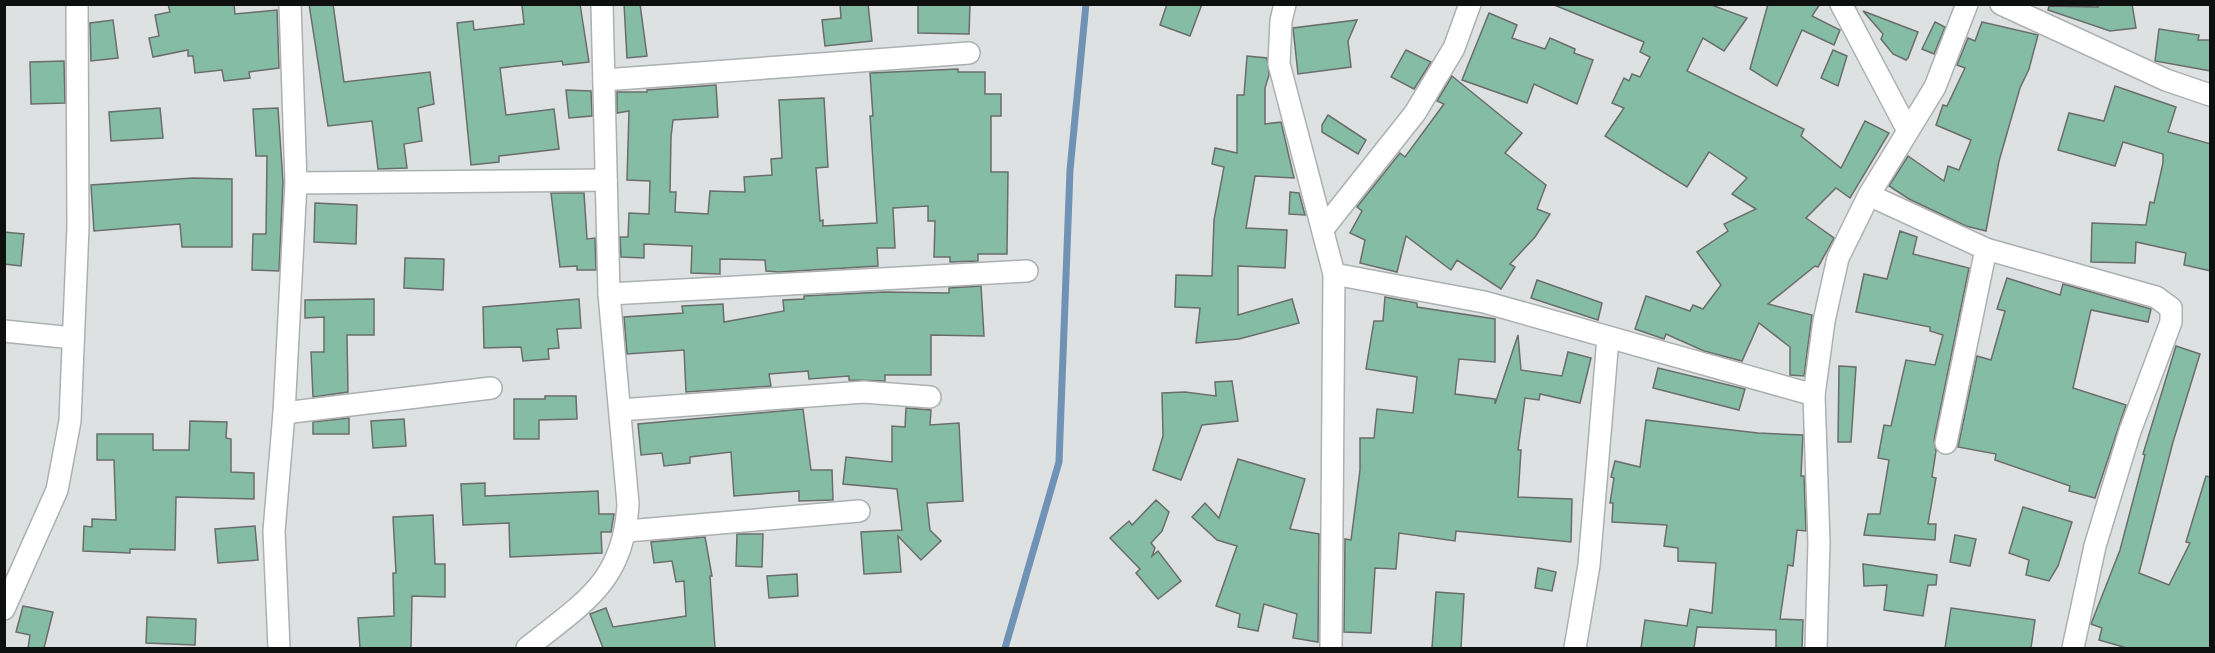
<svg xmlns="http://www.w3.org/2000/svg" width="2215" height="653" viewBox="0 0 2215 653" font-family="Poppins,sans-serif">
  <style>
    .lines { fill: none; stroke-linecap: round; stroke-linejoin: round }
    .stream { stroke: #7092b5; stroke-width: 7 }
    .building { fill: #85bca6; stroke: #6a6d6c; stroke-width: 1.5 }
    .minor-casing { stroke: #adb0b0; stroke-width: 24 }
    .minor { stroke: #fff; stroke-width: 21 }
  </style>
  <rect width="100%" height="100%" fill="#dde1e1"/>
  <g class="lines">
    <polyline class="stream" points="1005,648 1059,462 1070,170 1086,4"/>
  </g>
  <g class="building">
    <polygon points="168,4 234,4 235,14 277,10 279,68 249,72 250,78 224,81 222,70 195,73 193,56 188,56 188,50 153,57 149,38 159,36 155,15 170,12"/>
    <polygon points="309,4 333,4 344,82 430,72 434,104 418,108 422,141 404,144 407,168 378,169 372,121 328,126"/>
    <polygon points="580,4 589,62 563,65 562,61 500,68 506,115 554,109 559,149 499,156 499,162 471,165 457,23 473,21 474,30 524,24 522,5"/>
    <polygon points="624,4 640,4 647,56 627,58"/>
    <polygon points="840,4 868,4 872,41 825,46 822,20 841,18"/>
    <polygon points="918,4 970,4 969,34 918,33"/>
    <polygon points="1167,4 1202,4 1190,36 1160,25"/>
    <polygon points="1552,4 1709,4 1747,18 1724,51 1703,38 1687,71 1804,129 1801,136 1841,168 1865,121 1889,133 1850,198 1836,188 1806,218 1834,238 1818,267 1815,266 1768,304 1812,315 1804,376 1790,375 1790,347 1759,323 1742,361 1704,351 1666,334 1664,339 1635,329 1646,296 1690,311 1693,305 1703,309 1721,285 1697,252 1728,231 1724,224 1756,209 1732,194 1747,178 1709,152 1687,187 1605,136 1624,108 1612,103 1624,78 1629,81 1632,74 1640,77 1650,57 1640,52 1644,42"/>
    <polygon points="1768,4 1820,4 1812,16 1840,30 1834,45 1802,30 1777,86 1750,69"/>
    <polygon points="2097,4 2132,4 2136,28 2110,31 2048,10 2049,6 2098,7"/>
    <polygon points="1863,11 1918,32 1908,58 1906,60 1893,54 1881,39 1883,34"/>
    <polygon points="1489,13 1517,25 1512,38 1545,49 1550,38 1575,49 1574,53 1593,60 1577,104 1534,84 1527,103 1462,80"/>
    <polygon points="113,20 118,58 91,61 90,23"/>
    <polygon points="1357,20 1348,41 1351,67 1298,74 1293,28"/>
    <polygon points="1935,22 1945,27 1934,54 1922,49"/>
    <polygon points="1982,22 2038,35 2029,69 2020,88 1999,161 1986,231 1966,226 1909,199 1889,186 1908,156 1944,181 1948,166 1959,170 1971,140 1936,125 1943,105 1947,106 1965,68 1957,65 1968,38 1975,41"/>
    <polygon points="2159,29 2199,35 2198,40 2211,40 2211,71 2155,61"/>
    <polygon points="1406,50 1431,62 1414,89 1391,77"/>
    <polygon points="1833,50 1847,56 1838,86 1821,78"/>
    <polygon points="1247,56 1267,58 1269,75 1265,88 1265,124 1281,122 1294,178 1255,176 1246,228 1287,230 1285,268 1238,266 1238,315 1292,299 1299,323 1239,339 1196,343 1200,308 1175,307 1176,275 1212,276 1214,220 1224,167 1212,164 1215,148 1237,153 1237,95 1244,95"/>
    <polygon points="64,61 65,103 31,104 30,62"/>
    <polygon points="958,69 958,72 985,72 985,94 1001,94 1001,116 991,116 991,172 1008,172 1007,254 978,254 978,261 950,262 950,257 934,257 935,221 928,221 928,206 893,208 895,248 877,248 878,266 779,272 766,271 765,260 720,259 720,274 691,273 692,246 644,244 644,258 621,257 620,237 628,237 629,213 649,214 650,181 627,180 629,111 617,113 617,92 647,92 647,90 716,85 718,117 673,120 671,137 670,192 676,192 675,212 708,214 710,191 745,192 744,177 772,175 771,159 782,158 779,100 824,98 828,167 816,168 820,221 823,220 823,226 877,223 870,116 873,116 870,73"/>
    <polygon points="1452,76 1522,133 1505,153 1546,185 1537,209 1550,214 1535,237 1510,264 1515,267 1501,289 1457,260 1451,270 1406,236 1397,272 1360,263 1365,240 1350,233 1362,211 1357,207 1400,153 1405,157 1444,104 1437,101"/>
    <polygon points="2115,86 2176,107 2168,132 2211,144 2211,271 2184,265 2186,253 2136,242 2135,263 2091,262 2092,223 2146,225 2150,202 2154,203 2163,163 2163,154 2123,142 2115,166 2058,150 2069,113 2104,121"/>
    <polygon points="566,90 591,91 592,116 569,118"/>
    <polygon points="160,108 163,138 111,141 109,112"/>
    <polygon points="278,108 283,182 279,271 252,270 253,234 266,234 267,156 256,156 253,109"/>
    <polygon points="1328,115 1366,140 1358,154 1322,132 1322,125"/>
    <polygon points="193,178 232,179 232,247 182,247 180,224 94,231 91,185"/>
    <polygon points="1290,192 1299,193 1305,215 1289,214"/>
    <polygon points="551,193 584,193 587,239 595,238 596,270 577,270 577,266 560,267"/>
    <polygon points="315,203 357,205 356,244 314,242"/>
    <polygon points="1900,231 1917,237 1913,254 1969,268 1934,440 1936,451 1932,477 1936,478 1928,524 1936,524 1935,540 1864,535 1868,514 1880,514 1889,460 1878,458 1884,425 1891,426 1906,360 1935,365 1943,335 1930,331 1930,327 1856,312 1864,274 1887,279"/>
    <polygon points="4,232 24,234 21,266 4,264"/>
    <polygon points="405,258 444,259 443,290 404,288"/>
    <polygon points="2007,278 2060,295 2063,284 2151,309 2148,322 2091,310 2073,388 2126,405 2095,498 2069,491 2070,486 1995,460 1996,454 1958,447 1977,356 1991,360 2005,311 1997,309"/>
    <polygon points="1537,280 1602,303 1598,320 1531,298"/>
    <polygon points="981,286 984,336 931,335 931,375 885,375 885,381 849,380 849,376 809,379 808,371 769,374 771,386 686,392 684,350 627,354 624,317 683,313 682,306 723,304 724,322 784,311 783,300 804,299 804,296 884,292 949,293 949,288"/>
    <polygon points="1385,297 1417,303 1417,307 1495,319 1495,362 1459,359 1455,394 1495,399 1495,404 1518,335 1521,370 1562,376 1568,352 1591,358 1580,403 1540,394 1539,400 1525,398 1518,450 1521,450 1518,497 1572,499 1571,542 1456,531 1455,541 1399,533 1396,569 1375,568 1371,633 1344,632 1345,539 1351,540 1360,470 1360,438 1374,438 1377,409 1413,413 1417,377 1366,369 1374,321 1383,321"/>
    <polygon points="374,299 374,335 347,335 348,392 313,397 311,352 324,352 324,317 305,318 305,300"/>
    <polygon points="579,299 581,328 557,329 559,348 548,349 549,359 523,361 521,347 484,348 483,307"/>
    <polygon points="2176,346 2200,354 2173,442 2139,573 2169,585 2190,543 2186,542 2206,476 2211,477 2211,648 2127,648 2099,640 2102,628 2091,624 2120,550 2145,455 2143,454"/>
    <polygon points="1839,366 1856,367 1851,442 1838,442"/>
    <polygon points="1658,368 1745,389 1739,410 1653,388"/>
    <polygon points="1232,381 1238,421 1202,425 1181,480 1153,470 1163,436 1162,393 1185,392 1216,396 1215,382"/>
    <polygon points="545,396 576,396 577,419 539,420 539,439 514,439 514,399 545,399"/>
    <polygon points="906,408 931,410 930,425 959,423 963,501 927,503 930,530 941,541 921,560 898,536 901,572 864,574 861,532 902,530 897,489 843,484 846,457 892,462 892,426 905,427"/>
    <polygon points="803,409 811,470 832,470 833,500 799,501 799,491 734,496 731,452 690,457 690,463 664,466 662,453 641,455 638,424"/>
    <polygon points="349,418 349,434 313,434 313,422"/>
    <polygon points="404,419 406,446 373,448 371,421"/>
    <polygon points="1646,420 1758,433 1803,435 1801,476 1804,476 1806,531 1797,530 1793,566 1788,565 1780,619 1803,620 1802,648 1776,648 1776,630 1697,627 1694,648 1641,648 1645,620 1687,626 1690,609 1712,613 1716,563 1678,561 1678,548 1664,546 1667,525 1612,522 1613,503 1610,503 1614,478 1611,477 1615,461 1640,467"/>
    <polygon points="190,421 227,422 226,438 231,439 231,472 254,473 254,499 176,497 175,550 130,549 130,553 83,551 84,526 92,527 92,519 116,520 114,460 97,460 97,434 153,434 153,450 189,450"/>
    <polygon points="1238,459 1305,479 1290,529 1319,534 1318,642 1293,638 1297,614 1264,604 1258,631 1238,627 1240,614 1216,606 1237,546 1217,540 1192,517 1205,503 1219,518"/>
    <polygon points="485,483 485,496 598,491 599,514 614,514 611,532 601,532 602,553 510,557 509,523 463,525 461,484"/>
    <polygon points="1156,500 1169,512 1162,531 1151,543 1155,548 1152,556 1158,551 1181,581 1158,599 1136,573 1140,569 1110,538 1129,521 1132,525"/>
    <polygon points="2023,507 2072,522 2058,566 2049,581 2026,575 2029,560 2009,553"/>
    <polygon points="433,515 435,564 445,564 445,597 412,596 411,648 360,648 358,618 394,616 393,573 396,573 393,517"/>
    <polygon points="255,526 258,560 218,563 215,529"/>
    <polygon points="737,534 763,534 762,567 736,566"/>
    <polygon points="1955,535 1976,539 1970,566 1950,562"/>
    <polygon points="705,537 712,576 710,576 715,648 603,648 590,614 606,608 613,627 686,616 684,581 676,582 672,561 654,563 651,542"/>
    <polygon points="1863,564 1937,575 1936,585 1928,585 1923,616 1884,610 1887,585 1864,586"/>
    <polygon points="1538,568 1556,572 1552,591 1535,588"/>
    <polygon points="797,574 798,596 769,598 767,576"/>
    <polygon points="1436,592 1464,594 1461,648 1432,648"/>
    <polygon points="23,606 53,612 44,648 28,648 30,635 16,632"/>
    <polygon points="1951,608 2035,620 2031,648 1945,648"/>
    <polygon points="147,617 196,619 195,645 146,643"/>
  </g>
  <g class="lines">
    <g class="minor-casing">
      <g id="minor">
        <polyline points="1285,4 1281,21 1279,64 1334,274 1331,648"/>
        <polyline points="1841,4 1907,129"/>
        <polyline points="2001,4 2166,80 2210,95"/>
        <polyline points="604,80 969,53"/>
        <polyline points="296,183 606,180"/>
        <polyline points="1869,195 1986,249 2156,297 2171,308 2171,322 2130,431 2095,546 2073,648"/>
        <polyline points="1323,229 1415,113 1454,48 1470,4"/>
        <polyline points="1334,274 1484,302 1814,395"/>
        <polyline points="609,294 1027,271"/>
        <polyline points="4,331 73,338"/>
        <polyline points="620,410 864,392 930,397"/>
        <polyline points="284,413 491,388"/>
        <polyline points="1946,443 1986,249"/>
        <polyline points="627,531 859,511"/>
        <polyline points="4,609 57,490 70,421 78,227 77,4"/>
        <polyline points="279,648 274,531 284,413 296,183 290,4"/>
        <path d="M 527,648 C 583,603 624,582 628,504 L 609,294 L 602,4"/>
        <polyline points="1575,648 1589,565 1608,338"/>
        <polyline points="1816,648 1819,543 1814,395 1824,321 1838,258 1869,195 1935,87 1967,4"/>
      </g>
    </g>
    <use href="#minor" class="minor"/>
  </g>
  <rect width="2215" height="653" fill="none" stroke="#0e1010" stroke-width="12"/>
</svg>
